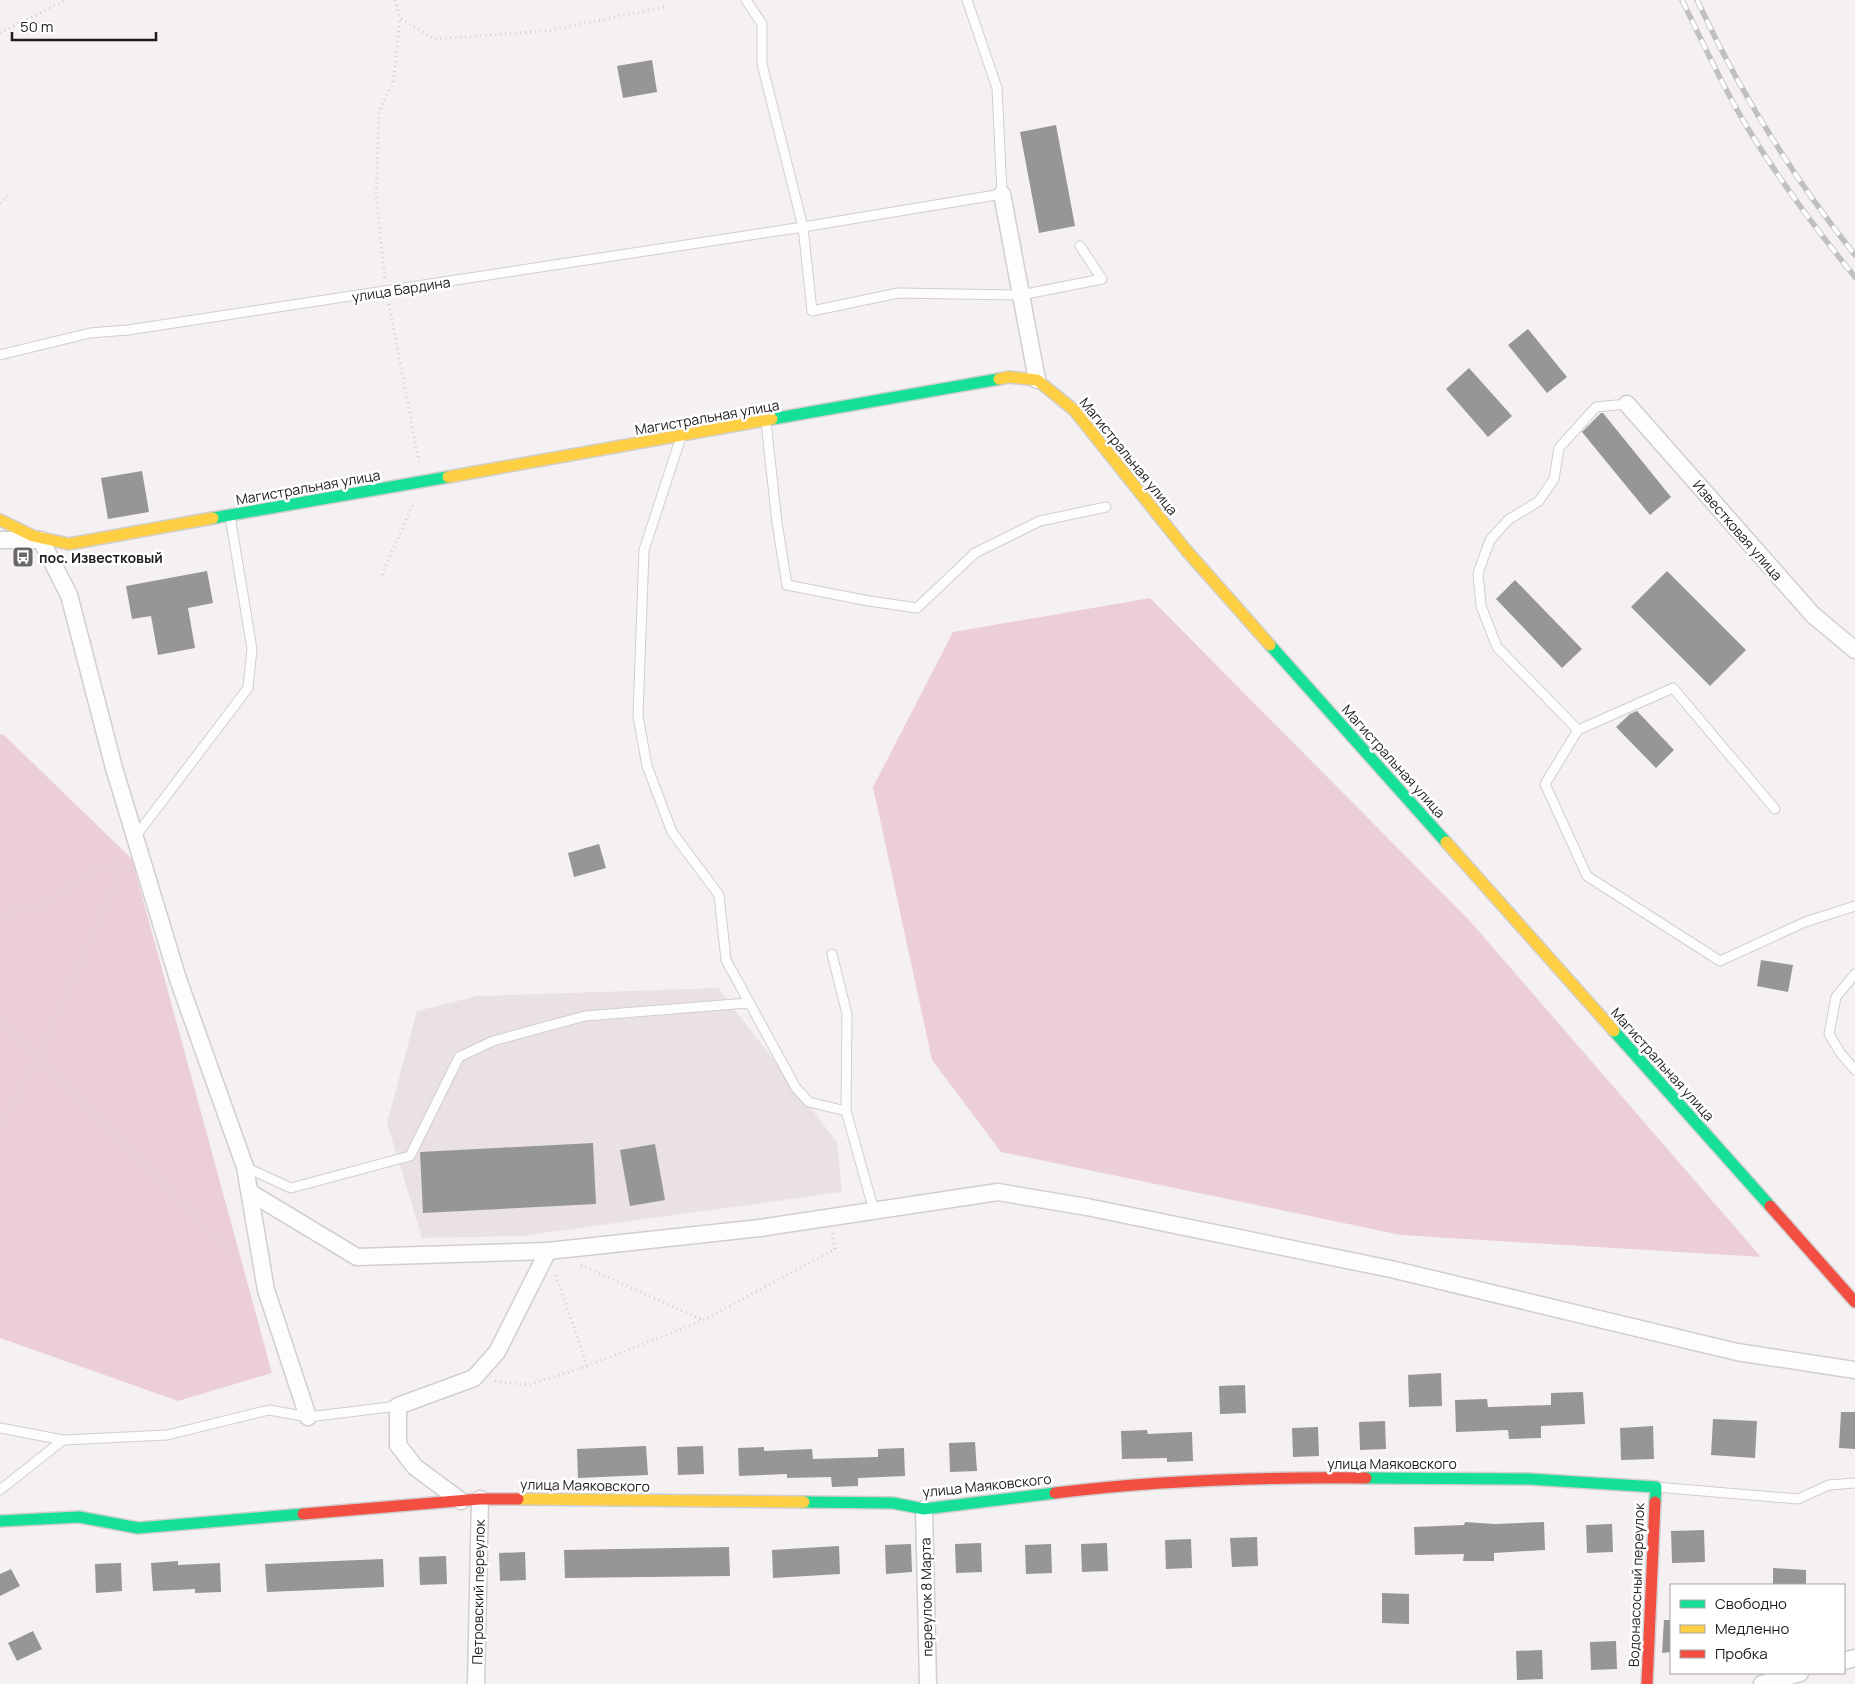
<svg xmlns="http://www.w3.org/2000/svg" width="1855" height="1684" viewBox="0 0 1855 1684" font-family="Manrope,sans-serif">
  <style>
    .built { fill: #eae1e5 }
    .green { fill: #eccedb }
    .building { fill: #969696 }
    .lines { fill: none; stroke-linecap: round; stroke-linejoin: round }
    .lane-casing { stroke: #d1cecf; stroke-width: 11 }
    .street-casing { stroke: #d1cecf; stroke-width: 19 }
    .fast-casing { stroke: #d1cecf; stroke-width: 14 }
    .slow-casing { stroke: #d1cecf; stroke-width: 14 }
    .jam-casing { stroke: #d1cecf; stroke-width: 14 }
    .path { stroke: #d1d0d0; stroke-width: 3; stroke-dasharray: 1 4; stroke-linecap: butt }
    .lane { stroke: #fefdfd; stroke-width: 9 }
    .street { stroke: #fefdfd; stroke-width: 16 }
    .fast { stroke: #16e098; stroke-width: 11 }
    .slow { stroke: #ffcf43; stroke-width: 11 }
    .jam { stroke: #f24e42; stroke-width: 11 }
    .rail-casing { stroke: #c1c0c1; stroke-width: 5.5 }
    .rail { stroke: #fff; stroke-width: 4; stroke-dasharray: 11; stroke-linecap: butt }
    .labels { text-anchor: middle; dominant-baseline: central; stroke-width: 5; stroke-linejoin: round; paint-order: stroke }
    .street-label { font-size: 14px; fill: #1f1d1e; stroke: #fff }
    .poi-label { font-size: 14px; font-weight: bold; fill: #1f1d1e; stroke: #fff; text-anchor: start }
  </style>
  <rect width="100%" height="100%" fill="#f5f1f3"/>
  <polygon class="built" points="718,988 837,1142 842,1192 521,1236 422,1238 387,1123 417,1011 477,996"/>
  <g class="green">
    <polygon points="1150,598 1470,921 1761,1257 1401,1235 1001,1152 932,1060 873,787 953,632"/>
    <polygon points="0,734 4,735 132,859 272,1373 178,1401 0,1338"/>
  </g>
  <g class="building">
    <polygon points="652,60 657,92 623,98 617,66"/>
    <polygon points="1056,125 1075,226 1039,233 1020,132"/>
    <polygon points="1528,329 1567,377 1547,393 1508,345"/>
    <polygon points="1469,368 1512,416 1488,437 1446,389"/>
    <polygon points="1601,413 1603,413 1671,497 1650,515 1582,432"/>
    <polygon points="142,471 149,512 108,519 101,478"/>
    <polygon points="207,571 213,603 188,608 195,648 158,655 151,616 132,619 126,586"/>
    <polygon points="1667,571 1746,650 1710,686 1631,607"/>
    <polygon points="1515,580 1582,649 1562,668 1496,599"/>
    <polygon points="1637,711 1674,750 1656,768 1616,727 1630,714"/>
    <polygon points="599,844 606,868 574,877 568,853"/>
    <polygon points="1761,960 1793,965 1788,992 1757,986"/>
    <polygon points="593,1143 596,1204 423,1213 420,1152"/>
    <polygon points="655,1144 665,1200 630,1206 620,1150"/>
    <polygon points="1441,1373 1442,1406 1409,1407 1408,1375"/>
    <polygon points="1245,1385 1246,1413 1220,1414 1219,1386"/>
    <polygon points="1583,1392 1585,1424 1541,1426 1541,1438 1509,1439 1508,1430 1456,1432 1455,1400 1487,1399 1488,1407 1551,1405 1551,1393"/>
    <polygon points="1841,1412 1855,1412 1855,1449 1839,1448"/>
    <polygon points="1713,1419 1757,1421 1755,1458 1711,1455"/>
    <polygon points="1385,1421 1386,1449 1360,1450 1359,1422"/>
    <polygon points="1653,1426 1654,1459 1621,1460 1620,1428"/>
    <polygon points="1318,1427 1319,1456 1293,1457 1292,1428"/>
    <polygon points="1147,1430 1148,1434 1192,1432 1193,1461 1167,1462 1167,1458 1122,1459 1121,1431"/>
    <polygon points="975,1442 977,1471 950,1472 949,1443"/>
    <polygon points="646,1446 648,1475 578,1478 577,1449"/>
    <polygon points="703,1446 704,1474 678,1475 677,1447"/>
    <polygon points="764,1447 764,1451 812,1449 813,1459 878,1457 878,1449 904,1448 905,1476 858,1478 858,1486 832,1487 831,1477 787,1478 787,1474 739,1476 738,1448"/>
    <polygon points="1465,1522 1495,1524 1544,1522 1545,1550 1494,1553 1494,1561 1463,1561 1464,1554 1415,1555 1414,1527 1464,1525"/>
    <polygon points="1612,1524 1613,1552 1587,1553 1586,1525"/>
    <polygon points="1704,1530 1705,1562 1672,1563 1671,1531"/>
    <polygon points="1257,1537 1258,1566 1232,1567 1230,1538"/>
    <polygon points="1191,1539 1192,1568 1166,1569 1165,1540"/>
    <polygon points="981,1543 982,1572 956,1573 955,1544"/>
    <polygon points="1107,1543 1108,1571 1082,1572 1081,1544"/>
    <polygon points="911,1544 912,1572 886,1574 885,1545"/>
    <polygon points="1051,1544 1052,1573 1026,1574 1025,1545"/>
    <polygon points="839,1546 840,1574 773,1578 772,1550"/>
    <polygon points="729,1547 730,1576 565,1578 564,1550"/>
    <polygon points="525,1552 526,1580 500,1581 499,1553"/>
    <polygon points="446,1556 447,1584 420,1585 419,1557"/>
    <polygon points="383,1559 384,1587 267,1592 265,1564"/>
    <polygon points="178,1561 178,1565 220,1563 221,1592 195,1593 195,1589 153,1591 151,1563"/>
    <polygon points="121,1563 122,1591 96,1593 95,1564"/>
    <polygon points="1773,1568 1806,1570 1806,1585 1773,1585"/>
    <polygon points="11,1569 20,1586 0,1596 0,1574"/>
    <polygon points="1382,1593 1409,1594 1409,1624 1382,1623"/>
    <polygon points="1664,1620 1671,1620 1671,1652 1662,1653"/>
    <polygon points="33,1631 42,1649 17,1661 8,1643"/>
    <polygon points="1616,1641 1617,1669 1591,1670 1590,1642"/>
    <polygon points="1542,1650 1543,1679 1517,1680 1516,1651"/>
  </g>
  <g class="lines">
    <g class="lane-casing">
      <g id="lane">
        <polyline points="746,0 762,24 762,64 803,227 812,311 898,293 1021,295 1102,279 1080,246"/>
        <polyline points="0,355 90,333 128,330 803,227 1002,194 997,88 967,0"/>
        <polyline points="766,422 777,523 787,585 869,601 917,608 975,553 1040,521 1106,507"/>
        <polyline points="681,437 644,550 638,716 647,766 672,832 719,895 726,960 796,1088 809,1102 846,1111 874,1211"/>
        <polyline points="1578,730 1497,647 1481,606 1478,573 1490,540 1508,520 1539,501 1554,479 1559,448 1596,407 1627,404"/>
        <polyline points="1775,809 1673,688 1578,730 1545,784 1587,876 1720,961 1805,922 1855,906"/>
        <polyline points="135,837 248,688 252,649 230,516"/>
        <polyline points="832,954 847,1014 846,1111"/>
        <polyline points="1855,974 1836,997 1829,1034 1841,1054 1855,1070"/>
        <polyline points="245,1167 291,1188 410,1156 459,1057 493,1041 585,1016 748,1003"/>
        <polyline points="0,1428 63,1440 167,1435 269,1410 308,1417 398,1406"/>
        <polyline points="1656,1487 1798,1499 1829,1485 1855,1483"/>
        <polyline points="0,1490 63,1440"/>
      </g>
    </g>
    <g class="street-casing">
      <g id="street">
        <polyline points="1002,194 1037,380"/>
        <polyline points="1627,404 1813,615 1855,650"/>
        <polyline points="0,540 41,540 69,595 114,768 178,979 245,1167 266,1290 308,1417"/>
        <polyline points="251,1193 357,1257 548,1251"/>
        <polyline points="461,1501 415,1467 398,1445 398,1406 474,1378 497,1352 548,1251 760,1228 998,1192 1087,1207 1391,1269 1737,1352 1855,1370"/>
        <polyline points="924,1509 928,1684"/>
        <polyline points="1844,1661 1855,1658"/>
        <polyline points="476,1684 480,1499"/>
        <polyline points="1762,1684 1800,1673"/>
      </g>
    </g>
    <g class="fast-casing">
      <g id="fast">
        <polyline points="772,419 999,379"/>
        <polyline points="213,518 448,477"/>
        <polyline points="1270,645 1446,842"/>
        <polyline points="1614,1031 1770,1206"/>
        <polyline points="1366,1478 1529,1479 1656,1487 1655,1502"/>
        <polyline points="804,1502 893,1503 924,1509 1055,1493"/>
        <polyline points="0,1521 79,1517 138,1528 303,1514"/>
      </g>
    </g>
    <g class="slow-casing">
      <g id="slow">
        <polyline points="999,379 1009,377 1037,380 1074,410 1186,550 1270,645"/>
        <polyline points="448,477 772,419"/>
        <polyline points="0,520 33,536 69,544 213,518"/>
        <polyline points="1446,842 1614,1031"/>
        <polyline points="518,1499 804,1502"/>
      </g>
    </g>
    <g class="jam-casing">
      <g id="jam">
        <polyline points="1770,1206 1855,1302"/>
        <path d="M 1055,1493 C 1158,1480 1262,1477 1366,1478"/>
        <polyline points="303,1514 480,1499 518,1499"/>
        <polyline points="1647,1684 1655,1502"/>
      </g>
    </g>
    <g class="path">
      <polyline points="395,0 400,18 434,39 546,31 664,7"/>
      <polyline points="0,33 66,0"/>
      <polyline points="0,203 8,196"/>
      <polyline points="385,278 376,197 379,111 393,83 400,18"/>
      <polyline points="389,304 419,462"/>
      <polyline points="382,575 413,504"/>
      <polyline points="0,914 38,907 94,872 112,863 121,870 38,1057 0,1125"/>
      <polyline points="0,1018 244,1268"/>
      <polyline points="581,1265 703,1320"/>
      <polyline points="556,1275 587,1366"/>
      <polyline points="495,1381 528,1385 587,1366 704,1320 835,1249 832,1233"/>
    </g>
    <use href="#lane" class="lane"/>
    <use href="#street" class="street"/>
    <use href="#fast" class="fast"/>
    <use href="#slow" class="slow"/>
    <use href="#jam" class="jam"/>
    <g class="rail-casing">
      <g id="rail">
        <path d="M 1682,0 C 1702,41 1721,83 1744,122 C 1777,177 1815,228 1855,277"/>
        <path d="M 1697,0 C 1739,91 1792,176 1855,255"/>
      </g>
    </g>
    <use href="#rail" class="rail"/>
  </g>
  <defs>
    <g id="bus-square" transform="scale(1.125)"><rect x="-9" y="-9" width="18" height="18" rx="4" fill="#6a6769" stroke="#fff"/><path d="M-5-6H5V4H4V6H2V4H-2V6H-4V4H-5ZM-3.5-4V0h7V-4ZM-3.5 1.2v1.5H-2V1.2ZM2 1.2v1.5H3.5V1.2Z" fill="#fff"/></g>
  </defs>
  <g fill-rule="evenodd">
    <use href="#bus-square" x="23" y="557"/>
  </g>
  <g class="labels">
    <g class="street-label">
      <text transform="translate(401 289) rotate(-9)">улица Бардина</text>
      <text transform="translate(707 417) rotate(-10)">Магистральная улица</text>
      <text transform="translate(1129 456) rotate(51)">Магистральная улица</text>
      <text transform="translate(308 487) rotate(-10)">Магистральная улица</text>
      <text transform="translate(1738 530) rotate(49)">Известковая улица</text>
      <text transform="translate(1394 761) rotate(48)">Магистральная улица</text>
      <text transform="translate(1663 1064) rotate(48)">Магистральная улица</text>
      <text x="1392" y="1463">улица Маяковского</text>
      <text transform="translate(585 1485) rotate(1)">улица Маяковского</text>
      <text transform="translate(987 1485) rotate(-6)">улица Маяковского</text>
      <text transform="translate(1636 1585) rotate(-88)">Водонасосный переулок</text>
      <text transform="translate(478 1592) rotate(-89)">Петровский переулок</text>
      <text transform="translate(926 1597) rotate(-91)">переулок 8 Марта</text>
    </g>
    <g class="poi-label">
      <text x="39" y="557">пос. Известковый</text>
    </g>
  </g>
  <rect x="1670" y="1584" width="175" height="90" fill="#ffffff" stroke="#a5a5a5"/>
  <rect x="1680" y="1600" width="25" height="8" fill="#16e098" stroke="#a5a5a5"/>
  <text x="1715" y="1609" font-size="15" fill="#1f1d1e">Свободно</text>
  <rect x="1680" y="1625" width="25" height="8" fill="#ffcf43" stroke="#a5a5a5"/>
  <text x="1715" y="1634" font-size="15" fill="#1f1d1e">Медленно</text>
  <rect x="1680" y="1650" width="25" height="8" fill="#f24e42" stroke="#a5a5a5"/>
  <text x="1715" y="1659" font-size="15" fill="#1f1d1e">Пробка</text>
  <path d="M12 32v8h144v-8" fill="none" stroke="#1f1d1e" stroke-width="2.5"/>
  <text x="20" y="32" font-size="15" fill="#1f1d1e" stroke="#ffffff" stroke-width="4" paint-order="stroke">50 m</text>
</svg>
